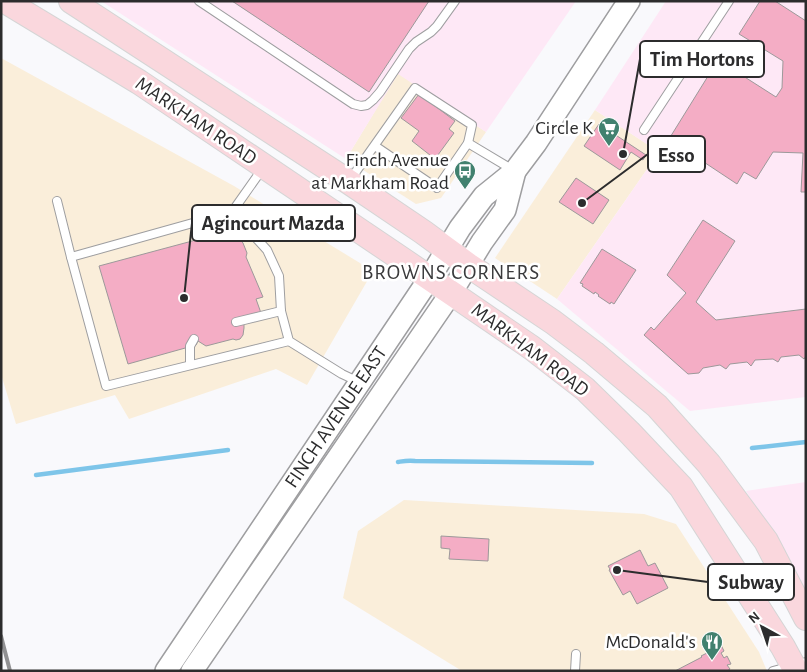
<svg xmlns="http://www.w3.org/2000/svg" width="807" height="672" viewBox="0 0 807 672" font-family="'Alegreya Sans',sans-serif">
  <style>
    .commercial { fill: #faeeda }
    .industrial { fill: #fee8f6 }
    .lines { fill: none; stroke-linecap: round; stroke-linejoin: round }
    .stream { stroke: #7ec5e9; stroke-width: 4.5 }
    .building { fill: #f4adc5; stroke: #9c999a }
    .service-casing { stroke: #9e9ea0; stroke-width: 10 }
    .secondary-casing { stroke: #9e9ea0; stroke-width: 24 }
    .primary-casing { stroke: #d5d5d5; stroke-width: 26 }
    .service { stroke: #fff; stroke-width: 8 }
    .secondary { stroke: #fff; stroke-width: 21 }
    .primary { stroke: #fad7dd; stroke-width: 24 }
    .rail { stroke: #909092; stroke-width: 4 }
    .labels { text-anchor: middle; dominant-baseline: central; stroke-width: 5; stroke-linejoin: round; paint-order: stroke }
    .street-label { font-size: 20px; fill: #2c2c2d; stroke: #fff }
    .poi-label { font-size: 20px; fill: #2c2c2d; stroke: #fff; text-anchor: end }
    .neighbourhood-label { font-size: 21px; letter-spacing: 1px; fill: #3a3a3c; stroke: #fff }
    .leader { fill: none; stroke: #2c2c2d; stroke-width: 2 }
    .callout-dot { fill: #2c2c2d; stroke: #fff; stroke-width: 2 }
    .callout { fill: #fff; stroke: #2c2c2d; stroke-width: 2 }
    .callout-label { font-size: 21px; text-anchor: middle; font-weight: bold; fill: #2c2c2d }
  </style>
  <rect width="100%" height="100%" fill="#f9f9fc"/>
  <g class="commercial">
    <polygon points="1,58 234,186 373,271 307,385 276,369 129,419 115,395 16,424 1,374"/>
    <polygon points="398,73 486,132 441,198 416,204 346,159"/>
    <polygon points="595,110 659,152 557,299 495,258"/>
    <polygon points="404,500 644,514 676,524 759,652 767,671 462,671 343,598 358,531"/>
  </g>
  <g class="industrial">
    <polygon points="101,1 576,1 486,132 398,74 346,159"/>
    <polygon points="666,1 806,1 806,397 690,411 557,299 659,152 595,110"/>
    <polygon points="806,482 806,590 746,491"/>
  </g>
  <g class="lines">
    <g class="stream">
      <polyline points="752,448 806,442"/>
      <path d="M 398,462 C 404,461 408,460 415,461 L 592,463"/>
      <polyline points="36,475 228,450"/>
    </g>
  </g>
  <g class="building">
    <polygon points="232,1 429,1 369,92"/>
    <polygon points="760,1 775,1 806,21 806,192 801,192 803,153 773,152 756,179 744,172 737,184 669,139 718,60 776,97 782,88 783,61 739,34"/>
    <polygon points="419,94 455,121 449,129 454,133 435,159 412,141 419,131 401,118"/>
    <polygon points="599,124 646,155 643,160 631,152 620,170 584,146"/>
    <polygon points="576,178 609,200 593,224 559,202"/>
    <polygon points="703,220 735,241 696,302 716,320 806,309 806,356 804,359 799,355 781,357 778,362 773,359 755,360 751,366 747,362 730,364 726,369 720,365 703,368 699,373 688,374 644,335 651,327 654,330 686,293 667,275"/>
    <polygon points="229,232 238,237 243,243 247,253 246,257 263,297 256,299 261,313 244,319 244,328 243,335 240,339 236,340 233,339 206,346 198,341 196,345 128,364 99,266 222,233"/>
    <polygon points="602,249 636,270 614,304 611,302 610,304 598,296 599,295 595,292 594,294 582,286 583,284 580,283"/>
    <polygon points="441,536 489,539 488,561 449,559 450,549 441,548"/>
    <polygon points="640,550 648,566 655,563 668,588 637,604 630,591 623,595 609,570 610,569 608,566"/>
    <polygon points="721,645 724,651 721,653 724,658 727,656 731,664 727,665 730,669 727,671 675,671 702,657 701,656 709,652 710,654 716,651 715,648"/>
  </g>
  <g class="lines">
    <g class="service-casing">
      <g id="service">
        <polyline points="199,1 353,104 361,106 367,105 373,100 380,92 409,49 416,42 431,32 437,26 455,1"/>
        <polyline points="644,130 729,1"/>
        <polyline points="468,143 513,170"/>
        <polyline points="350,180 415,88 472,125 468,143 437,188 375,146"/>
        <polyline points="57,201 71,257 106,386 289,341"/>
        <polyline points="232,212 263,168"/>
        <polyline points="71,257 232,212 267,250 279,276 281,311 289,341 342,374 359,382"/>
        <polyline points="236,322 281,311"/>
        <polyline points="190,365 190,346 194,339"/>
        <polyline points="575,671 576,654"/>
        <polyline points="773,671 806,662"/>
      </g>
    </g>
    <g class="secondary-casing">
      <g id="secondary">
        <polyline points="166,671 429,279 460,228 484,196 515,171 536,143 629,1"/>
        <polyline points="192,671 451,293 482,242 505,210 515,171"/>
      </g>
    </g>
    <g class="primary-casing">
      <g id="primary">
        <polyline points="5,1 139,82 403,260 532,348 585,389 629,432 681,487 783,647 796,671"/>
        <polyline points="71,1 349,182 423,232 468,265 553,322 594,353 657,406 709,464 766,541 806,618"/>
      </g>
    </g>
    <use href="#service" class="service"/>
    <use href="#secondary" class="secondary"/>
    <use href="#primary" class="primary"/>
    <polyline class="rail" points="1,636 10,671"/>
  </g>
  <defs>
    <g id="supermarket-pin" transform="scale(1.125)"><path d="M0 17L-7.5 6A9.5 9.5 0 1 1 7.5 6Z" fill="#41816f" stroke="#fff"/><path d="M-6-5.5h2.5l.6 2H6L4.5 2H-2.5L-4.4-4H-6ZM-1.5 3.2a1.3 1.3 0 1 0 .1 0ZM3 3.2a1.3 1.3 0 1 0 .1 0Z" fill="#fff"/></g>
    <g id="bus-pin" transform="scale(1.125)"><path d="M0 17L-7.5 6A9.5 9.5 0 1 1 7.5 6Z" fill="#41816f" stroke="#fff"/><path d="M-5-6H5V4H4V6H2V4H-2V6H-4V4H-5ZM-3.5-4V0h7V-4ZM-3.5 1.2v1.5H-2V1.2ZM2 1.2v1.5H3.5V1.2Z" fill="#fff"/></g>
    <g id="restaurant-pin" transform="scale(1.125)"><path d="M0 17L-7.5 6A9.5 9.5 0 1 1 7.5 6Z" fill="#41816f" stroke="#fff"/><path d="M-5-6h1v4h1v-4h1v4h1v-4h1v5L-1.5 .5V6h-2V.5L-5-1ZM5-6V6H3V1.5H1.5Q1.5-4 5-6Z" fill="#fff"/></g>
  </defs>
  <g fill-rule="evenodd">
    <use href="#supermarket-pin" x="609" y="128"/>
    <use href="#bus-pin" x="465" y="171"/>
    <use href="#restaurant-pin" x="712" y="642"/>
  </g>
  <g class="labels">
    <g class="street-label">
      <text transform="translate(196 121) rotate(34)">MARKHAM ROAD</text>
      <text transform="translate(530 350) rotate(37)">MARKHAM ROAD</text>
      <text transform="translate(336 417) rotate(-56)">FINCH AVENUE EAST</text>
    </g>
    <g class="poi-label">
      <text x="593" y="128">Circle K</text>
      <text x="449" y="160">Finch Avenue<tspan x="449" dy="23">at Markham Road</tspan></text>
      <text x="696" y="642">McDonald's</text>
    </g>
    <g class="neighbourhood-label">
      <text x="451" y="272">BROWNS CORNERS</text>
    </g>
  </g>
  <path class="leader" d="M623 154L640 59M582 203L648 154M184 298L192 223M617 570L708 582"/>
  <g class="callout-dot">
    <circle cx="623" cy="154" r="5"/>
    <circle cx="582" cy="203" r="5"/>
    <circle cx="184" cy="298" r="5"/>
    <circle cx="617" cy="570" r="5"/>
  </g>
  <g class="callout">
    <rect x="640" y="41" width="124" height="36" rx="5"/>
    <rect x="648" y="136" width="57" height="36" rx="5"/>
    <rect x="192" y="205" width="163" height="36" rx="5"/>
    <rect x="708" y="564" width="86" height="36" rx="5"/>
  </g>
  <g class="callout-label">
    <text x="702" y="66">Tim Hortons</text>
    <text x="676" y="162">Esso</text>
    <text x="273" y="230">Agincourt Mazda</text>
    <text x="751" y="589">Subway</text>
  </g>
  <rect width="807" height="672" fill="none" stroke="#2c2c2d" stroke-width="5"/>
  <g transform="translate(762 627) rotate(320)" stroke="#ffffff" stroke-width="4" paint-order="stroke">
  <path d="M0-4L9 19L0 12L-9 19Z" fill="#2c2c2d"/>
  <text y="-8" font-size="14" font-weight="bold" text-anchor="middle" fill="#2c2c2d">N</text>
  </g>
</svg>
